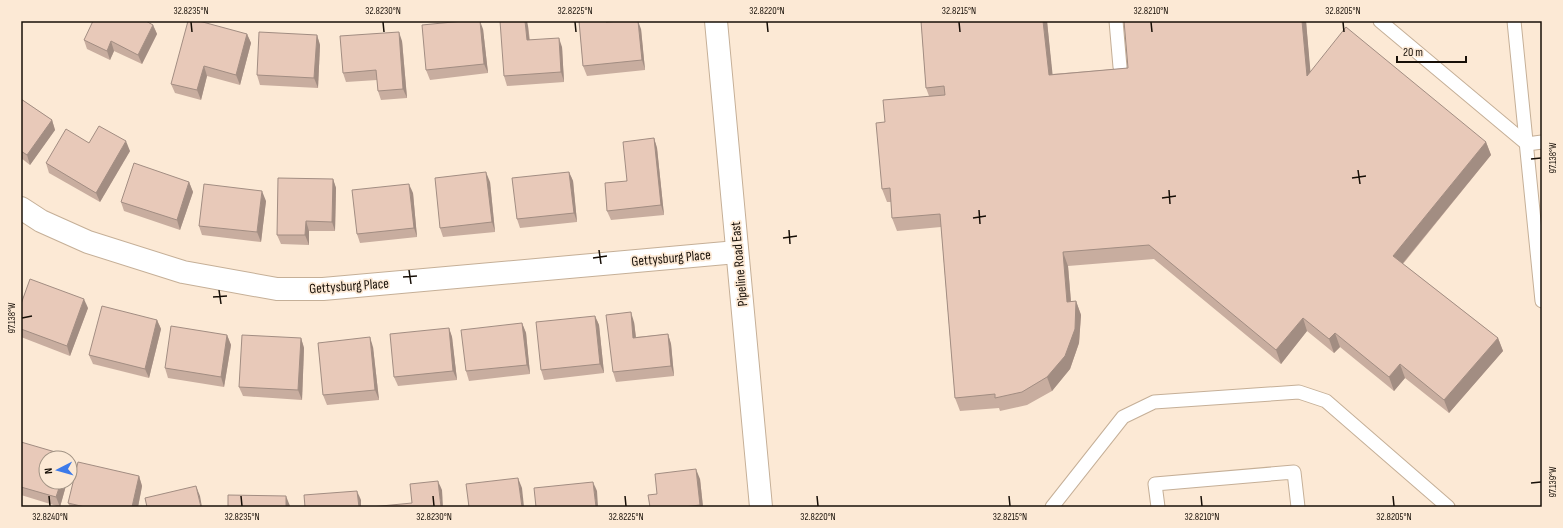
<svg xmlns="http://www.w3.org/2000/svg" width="1563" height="528" viewBox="0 0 1563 528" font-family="'Sofia Sans Condensed',sans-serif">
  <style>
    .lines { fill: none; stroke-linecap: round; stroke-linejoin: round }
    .lane-casing { stroke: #c5af97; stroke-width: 15 }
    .street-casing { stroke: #c5af97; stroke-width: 24 }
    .secondary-casing { stroke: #c5af97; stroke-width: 24 }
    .lane { stroke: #fff; stroke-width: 13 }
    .street { stroke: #fff; stroke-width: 22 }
    .secondary { stroke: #fff; stroke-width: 22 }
    .wall { fill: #c8ad9f }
    .shaded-wall { fill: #a28d82 }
    .building { fill: #e8c9b9; stroke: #a28d82 }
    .ticks { fill: none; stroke: #170f07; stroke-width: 1.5 }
    .labels { text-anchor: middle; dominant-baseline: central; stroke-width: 3.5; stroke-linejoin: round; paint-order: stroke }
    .street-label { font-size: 14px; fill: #170f07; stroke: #fce9d5 }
    .neatline { fill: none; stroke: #170f07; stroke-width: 1.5 }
    .ticks-label { font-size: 10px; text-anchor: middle; fill: #170f07 }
  </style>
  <rect width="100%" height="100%" fill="#fce9d5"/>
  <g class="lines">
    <g class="lane-casing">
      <g id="lane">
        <polyline points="1116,21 1120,67"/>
        <polyline points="1380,21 1527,144 1542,142"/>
        <polyline points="1514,21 1542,301"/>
        <polyline points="1052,507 1123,417 1154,402 1299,392 1326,401 1448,507"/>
        <polyline points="1158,507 1155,484 1294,472 1298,507"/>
      </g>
    </g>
    <g class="street-casing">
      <polyline id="street" points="21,208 41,221 88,242 183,272 277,289 323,289 737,252"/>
    </g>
    <g class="secondary-casing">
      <polyline id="secondary" points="716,21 761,507"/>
    </g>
    <use href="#lane" class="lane"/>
    <use href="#street" class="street"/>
    <use href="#secondary" class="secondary"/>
  </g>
  <g class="wall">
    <polygon points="579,21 609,21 609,22 641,29 645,70 587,76 583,66"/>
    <polygon points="921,21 1047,21 1052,74 1128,68 1124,21 1306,21 1310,72 1486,142 1491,155 1403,264 1498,338 1503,351 1449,413 1405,378 1394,391 1340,347 1334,353 1307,331 1281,364 1154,259 1068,266 1071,301 1076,301 1081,315 1079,343 1070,369 1052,391 1027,405 1000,411 999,408 960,411 955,398 941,227 897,231 892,218 891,202 887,202 882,189 885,122 929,96 926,88"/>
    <polygon points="153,25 157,34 142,64 114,51 110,60 87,49 84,40"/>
    <polygon points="528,26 530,40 562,47 564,82 507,86 504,76"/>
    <polygon points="483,29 488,73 430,80 426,70"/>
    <polygon points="247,34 251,43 240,85 207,76 201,100 175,93 171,84"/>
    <polygon points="317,35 320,45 318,88 260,85 257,75"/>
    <polygon points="402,41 407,98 381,100 378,91 377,80 346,82 343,73"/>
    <polygon points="21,99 52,120 55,130 30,165 21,158"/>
    <polygon points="654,138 657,148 664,215 611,220 607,211"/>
    <polygon points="89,143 130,151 100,202 49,173 46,163"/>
    <polygon points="569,172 573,181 577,222 520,228 517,219"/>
    <polygon points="333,179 336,188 335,231 309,231 309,245 281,244 277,235"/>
    <polygon points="189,182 193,192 180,230 124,211 121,202"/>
    <polygon points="490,182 495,232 443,237 440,228"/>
    <polygon points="413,193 417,237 360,243 357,234"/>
    <polygon points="266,201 261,242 202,235 199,226"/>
    <polygon points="21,304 88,308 70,356 21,337"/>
    <polygon points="595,316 599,325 604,373 544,380 541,370"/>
    <polygon points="157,320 161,329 149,378 93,364 89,355"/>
    <polygon points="634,322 636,337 668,334 671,344 674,376 616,382 613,372"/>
    <polygon points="522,323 526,333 530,374 469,381 466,371"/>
    <polygon points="449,328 452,337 457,380 398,386 394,377"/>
    <polygon points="227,335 231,345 224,387 168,378 165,368"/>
    <polygon points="301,338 304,348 302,400 243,396 239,387"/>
    <polygon points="373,347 379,400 327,405 323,395"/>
    <polygon points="21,442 46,482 67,482 60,507 21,495"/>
    <polygon points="139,476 142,486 138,507 70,507 68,503"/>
    <polygon points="700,479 703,507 650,507 657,494"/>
  </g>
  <g class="shaded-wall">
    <polygon points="480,21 483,29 488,73 484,64"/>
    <polygon points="525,21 527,21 528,26 530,50 527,40"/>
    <polygon points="638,21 641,29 645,70 642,60"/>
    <polygon points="1043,21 1047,21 1054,88 1049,75"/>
    <polygon points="1302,21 1306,21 1312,89 1307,76"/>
    <polygon points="153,25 157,34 142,64 138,55"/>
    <polygon points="399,32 402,41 407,98 403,89"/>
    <polygon points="247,34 251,43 240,85 236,75"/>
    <polygon points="317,35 320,45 318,88 314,78"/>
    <polygon points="559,38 562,47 564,82 561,72"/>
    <polygon points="111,41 114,51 110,60 107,51"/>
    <polygon points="204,66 207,76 201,100 197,90"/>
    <polygon points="52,120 55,130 30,165 27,155"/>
    <polygon points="654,138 657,148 664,215 661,205"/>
    <polygon points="126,141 130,151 100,202 96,193"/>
    <polygon points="1486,142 1491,155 1398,269 1393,256"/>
    <polygon points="486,172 490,182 495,232 492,222"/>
    <polygon points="569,172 573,181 577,222 574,213"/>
    <polygon points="333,179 336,188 335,231 332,222"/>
    <polygon points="189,182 193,192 180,230 177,220"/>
    <polygon points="409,184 413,193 417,237 414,228"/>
    <polygon points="262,191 266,201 261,242 257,232"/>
    <polygon points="306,221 309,231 309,245 305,235"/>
    <polygon points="1063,252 1068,266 1072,315 1067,302"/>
    <polygon points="84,299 88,308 70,356 67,346"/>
    <polygon points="1076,301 1081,315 1079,343 1070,369 1052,391 1047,377"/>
    <polygon points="631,312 634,322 637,347 633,338"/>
    <polygon points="595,316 599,325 604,373 600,364"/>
    <polygon points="1303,318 1307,331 1281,364 1276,350"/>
    <polygon points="157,320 161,329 149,378 145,369"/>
    <polygon points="522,323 526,333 530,374 527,365"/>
    <polygon points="449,328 452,337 457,380 453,371"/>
    <polygon points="1335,333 1340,347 1334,353 1329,339"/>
    <polygon points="668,334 671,344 674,376 671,366"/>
    <polygon points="227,335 231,345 224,387 221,377"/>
    <polygon points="370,337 373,347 379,400 375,390"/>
    <polygon points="301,338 304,348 302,400 298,390"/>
    <polygon points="1498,338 1503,351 1449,413 1444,400"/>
    <polygon points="1400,364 1405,378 1394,391 1389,377"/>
    <polygon points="70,460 72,466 70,473"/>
    <polygon points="696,469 700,479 703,507 701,507 700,505"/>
    <polygon points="139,476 142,486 138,507 132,507"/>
    <polygon points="518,478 522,488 524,507 522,507"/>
    <polygon points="438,481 442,490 443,507 441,507"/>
    <polygon points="61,482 67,482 60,507 56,497"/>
    <polygon points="593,482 597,491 598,507 596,507"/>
    <polygon points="196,486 200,496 202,507 201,507"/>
    <polygon points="357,491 361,500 361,507 359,507"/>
    <polygon points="286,496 290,506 290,507 286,507"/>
  </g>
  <g class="building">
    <polygon points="93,21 146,21 153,25 138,55 111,41 107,51 84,40"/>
    <polygon points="188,21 199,21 247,34 236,75 204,66 197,90 171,84"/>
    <polygon points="463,21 480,21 484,64 426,70 422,25"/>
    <polygon points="500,21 525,21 527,40 559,38 561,72 504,76"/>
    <polygon points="579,21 606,21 606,22 621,21 638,21 642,60 583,66"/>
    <polygon points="921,21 1043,21 1049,75 1128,68 1124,21 1302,21 1307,76 1346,27 1486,142 1393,256 1498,338 1444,400 1400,364 1389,377 1335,333 1329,339 1303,318 1276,350 1149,245 1063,252 1067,302 1076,301 1075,329 1065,356 1047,377 1022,392 995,398 995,394 955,398 940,214 892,218 890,188 882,189 876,123 885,122 883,100 945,95 944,86 926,88"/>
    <polygon points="259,32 317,35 314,78 257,75"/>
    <polygon points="399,32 403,89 378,91 376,70 343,73 340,36"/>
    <polygon points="21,99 52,120 27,155 21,151"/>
    <polygon points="99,126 126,141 96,193 46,163 66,129 89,143"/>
    <polygon points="654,138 661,205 607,211 605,183 627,181 623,142"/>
    <polygon points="134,163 189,182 177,220 121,202"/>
    <polygon points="486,172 492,222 440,228 435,178"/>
    <polygon points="569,172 574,213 517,219 512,178"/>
    <polygon points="278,178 333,179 332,222 306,221 305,235 277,235"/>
    <polygon points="204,184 262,191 257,232 199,226"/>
    <polygon points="409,184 414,228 357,234 352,190"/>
    <polygon points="30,279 84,299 67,346 21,329 21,304"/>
    <polygon points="102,306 157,320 145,369 89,355"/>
    <polygon points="631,312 633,338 668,334 671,366 613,372 606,315"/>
    <polygon points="595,316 600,364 541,370 536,322"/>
    <polygon points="522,323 527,365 466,371 461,330"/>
    <polygon points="171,326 227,335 221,377 165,368"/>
    <polygon points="449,328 453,371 394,377 390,334"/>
    <polygon points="242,335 301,338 298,390 239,387"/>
    <polygon points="370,337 375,390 323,395 318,343"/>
    <polygon points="21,442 69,456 68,458 46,458 46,482 61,482 56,497 21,487"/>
    <polygon points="78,462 139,476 132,507 85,507 68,503"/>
    <polygon points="696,469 700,505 684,507 650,507 648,495 657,494 655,474"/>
    <polygon points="518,478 522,507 469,507 466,484"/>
    <polygon points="438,481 441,507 371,507 412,503 410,484"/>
    <polygon points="593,482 596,507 536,507 534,488"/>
    <polygon points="196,486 201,507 147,507 145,498"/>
    <polygon points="357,491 359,507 305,507 304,495"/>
    <polygon points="228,495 286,496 286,507 228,507"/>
  </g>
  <path class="ticks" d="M 191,22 L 192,32M 383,22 L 384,32M 575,22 L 576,32M 767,22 L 768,32M 959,22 L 960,32M 1151,22 L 1152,32M 1343,22 L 1344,32M 1531,159 L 1541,158M 1358,170 L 1360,184M 1352,178 L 1366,176M 1169,190 L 1170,204M 1162,198 L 1176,196M 979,210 L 980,224M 973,218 L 986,216M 789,230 L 790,244M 783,238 L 797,236M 599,250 L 601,264M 593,258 L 607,256M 409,270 L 411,284M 403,277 L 417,276M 219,290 L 221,304M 213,297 L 227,296M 22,318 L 32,316M 1531,483 L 1541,482M 49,496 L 50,506M 241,496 L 242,506M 433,496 L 434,506M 625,496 L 626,506M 817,496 L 818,506M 1009,496 L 1010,506M 1201,496 L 1202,506M 1393,496 L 1394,506"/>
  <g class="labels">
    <g class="street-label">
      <text transform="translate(671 258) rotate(-5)">Gettysburg Place</text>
      <text transform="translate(739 264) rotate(-95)">Pipeline Road East</text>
      <text transform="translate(349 286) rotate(-4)">Gettysburg Place</text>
    </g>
  </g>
  <rect width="1563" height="528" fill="none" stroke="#fce9d5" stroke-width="44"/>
  <g transform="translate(58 470) rotate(264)"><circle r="19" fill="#fce9d5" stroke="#a09283"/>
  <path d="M0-3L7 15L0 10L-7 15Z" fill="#3d7ae9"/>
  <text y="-6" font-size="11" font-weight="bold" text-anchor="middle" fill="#170f07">N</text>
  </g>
  <path d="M1397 56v6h69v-6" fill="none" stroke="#170f07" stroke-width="2"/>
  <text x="1403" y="56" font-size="12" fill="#170f07" stroke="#fce9d5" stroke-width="3" paint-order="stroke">20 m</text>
  <rect x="22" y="22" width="1519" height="484" class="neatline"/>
  <g class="ticks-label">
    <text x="191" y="14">32.8235°N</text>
    <text x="383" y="14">32.8230°N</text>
    <text x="575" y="14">32.8225°N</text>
    <text x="767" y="14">32.8220°N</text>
    <text x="959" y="14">32.8215°N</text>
    <text x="1151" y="14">32.8210°N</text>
    <text x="1343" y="14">32.8205°N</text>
    <text transform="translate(1552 158) rotate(-90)" y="4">97.138°W</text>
    <text transform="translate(11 318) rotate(-90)" y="4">97.138°W</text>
    <text transform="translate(1552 482) rotate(-90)" y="4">97.139°W</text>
    <text x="50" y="520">32.8240°N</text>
    <text x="242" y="520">32.8235°N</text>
    <text x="434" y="520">32.8230°N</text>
    <text x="626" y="520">32.8225°N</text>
    <text x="818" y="520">32.8220°N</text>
    <text x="1010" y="520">32.8215°N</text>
    <text x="1202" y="520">32.8210°N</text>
    <text x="1394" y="520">32.8205°N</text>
  </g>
</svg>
